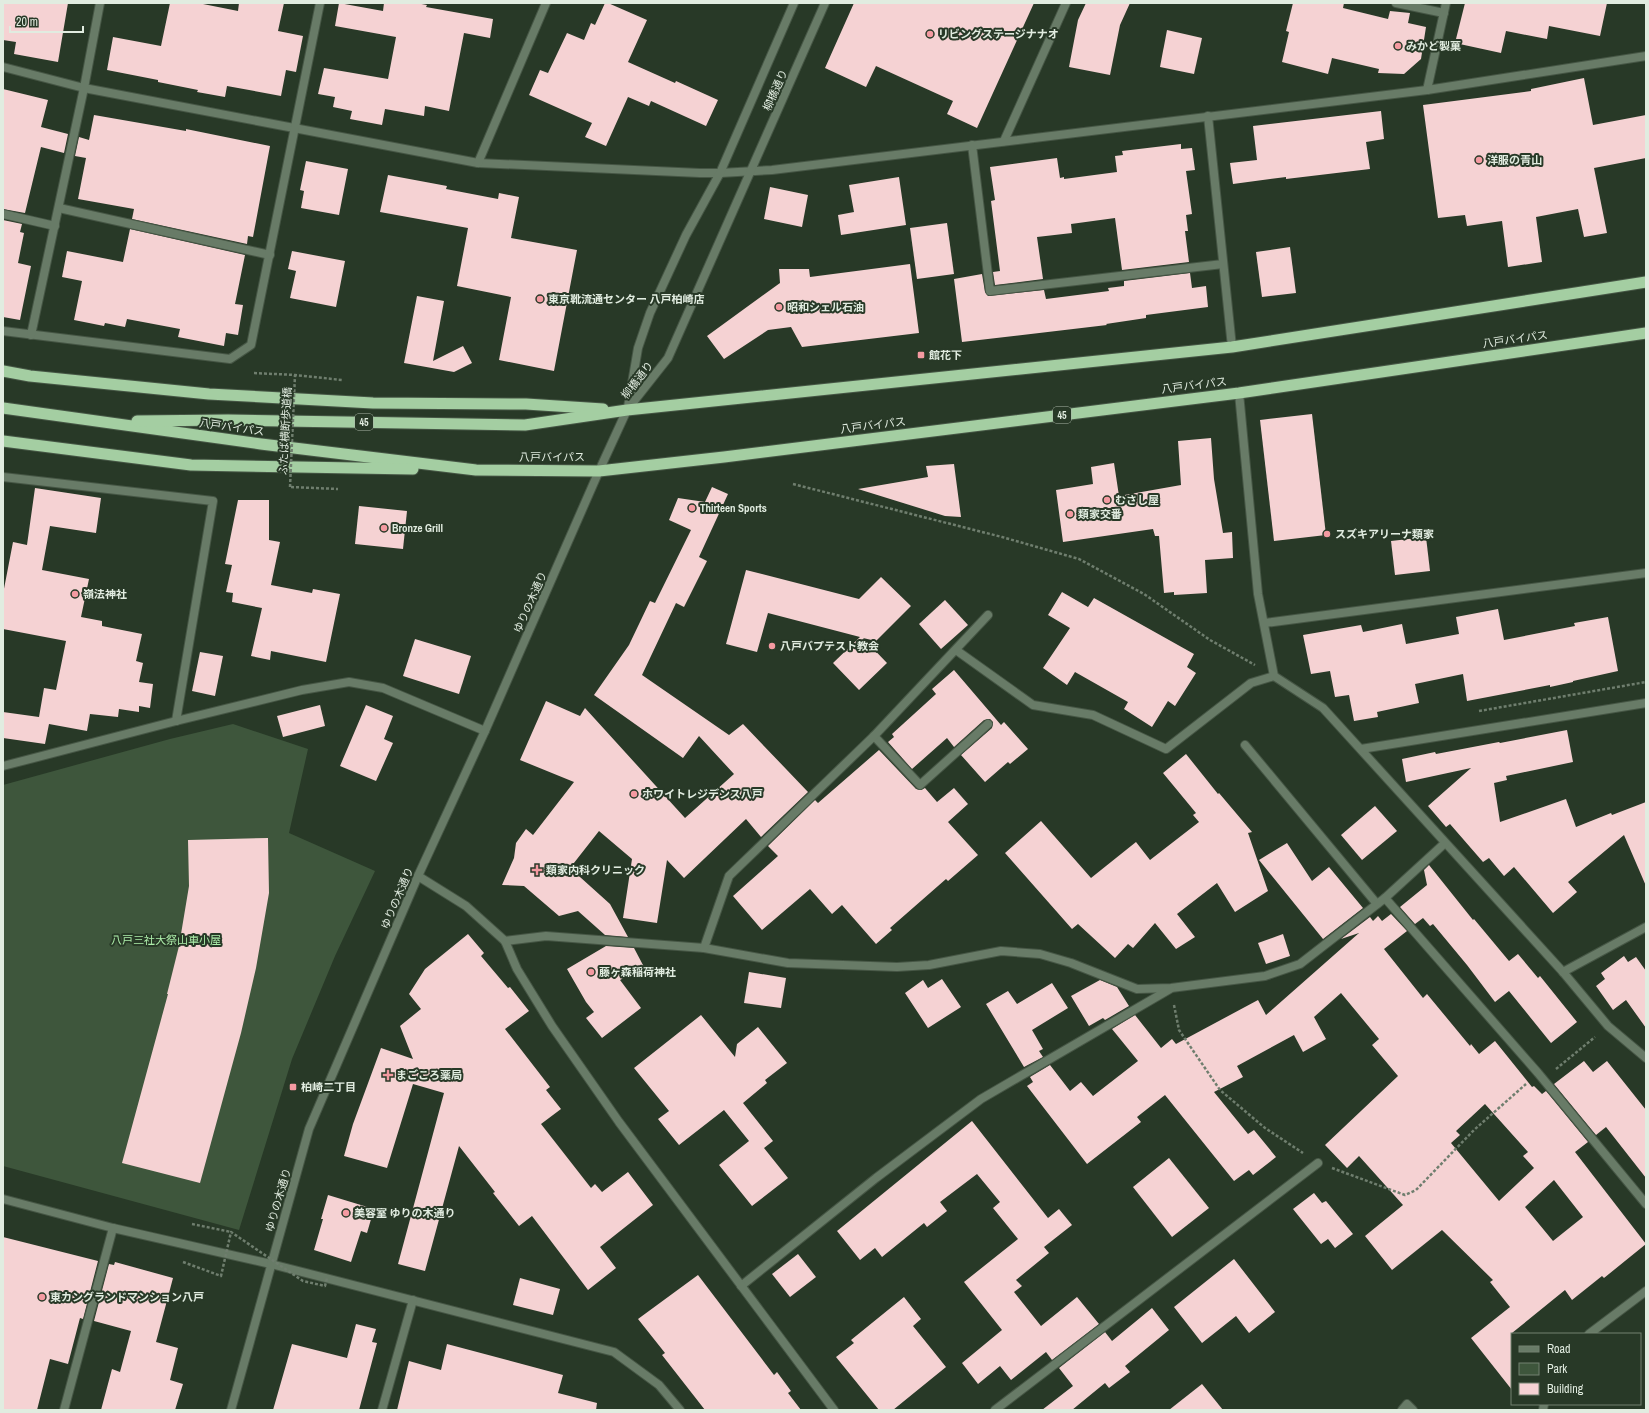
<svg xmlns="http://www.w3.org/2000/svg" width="1649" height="1413" viewBox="0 0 1649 1413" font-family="'Archivo Narrow','Noto Sans JP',sans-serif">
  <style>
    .green { fill: #3e563c }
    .building { fill: #f5d2d3; fill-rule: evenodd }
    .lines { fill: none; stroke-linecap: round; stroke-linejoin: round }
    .service-casing { stroke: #465645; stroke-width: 10 }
    .minor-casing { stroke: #465645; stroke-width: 10 }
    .tertiary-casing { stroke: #465645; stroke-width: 10 }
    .trunk-casing { stroke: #465645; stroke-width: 13 }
    .path { stroke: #6f7e6e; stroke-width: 2.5; stroke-dasharray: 3 2; stroke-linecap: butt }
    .service { stroke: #687b67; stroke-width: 8 }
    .minor { stroke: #687b67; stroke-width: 8 }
    .tertiary { stroke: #687b67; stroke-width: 8 }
    .trunk { stroke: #a4cea2; stroke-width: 11 }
    .path-bridge { stroke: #6f7e6e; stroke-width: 2.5; stroke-dasharray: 3 2; stroke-linecap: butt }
    .poi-dot { fill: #f49aa1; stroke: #283927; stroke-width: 1.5 }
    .labels { text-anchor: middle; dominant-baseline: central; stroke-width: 4; stroke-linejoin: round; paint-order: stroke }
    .shield { fill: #283927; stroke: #aab6a8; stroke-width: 1 }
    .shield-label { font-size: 10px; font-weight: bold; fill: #e1ece0 }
    .poi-label { font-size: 11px; font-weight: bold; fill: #e1ece0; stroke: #283927; text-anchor: start }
    .street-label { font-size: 11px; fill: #e1ece0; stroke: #283927 }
    .park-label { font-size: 11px; fill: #adeeaa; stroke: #283927 }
  </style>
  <rect width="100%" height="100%" fill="#283927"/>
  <polygon class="green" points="233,724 308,749 289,833 375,871 335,956 292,1059 239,1230 3,1166 3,785 170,739"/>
  <g class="building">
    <polygon points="3,3 68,3 58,62 14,54 16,42 3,40"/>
    <polygon points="170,3 198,3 238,11 239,3 284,3 278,31 303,36 296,72 286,70 281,96 227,86 225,97 197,92 198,90 158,82 158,80 107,70 113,37 161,46"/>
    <polygon points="339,3 383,11 384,3 416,3 427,5 426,7 493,19 490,38 464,33 449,111 425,106 424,116 385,109 382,125 350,119 352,111 333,107 335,97 318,94 324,68 388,79 396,37 335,26"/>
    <polygon points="605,3 608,3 647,20 628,62 675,83 676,81 718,100 706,126 651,101 649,106 628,97 606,146 585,137 592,123 529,95 540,70 548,73 567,33 584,40 591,23 595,25"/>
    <polygon points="854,3 1034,3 977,128 947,114 953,101 876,66 866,87 825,68"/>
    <polygon points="1086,3 1130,3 1120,25 1110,75 1069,67 1078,20"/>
    <polygon points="1293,3 1344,3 1343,8 1388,19 1390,11 1410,13 1408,23 1426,27 1421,59 1404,74 1378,73 1379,69 1332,58 1328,74 1282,62 1289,32 1286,31"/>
    <polygon points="1465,3 1607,3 1600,36 1549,26 1547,39 1506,31 1501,53 1455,43"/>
    <polygon points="1167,30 1202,38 1194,74 1160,67"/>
    <polygon points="1584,78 1593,125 1646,115 1646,158 1594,168 1607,233 1584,237 1578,209 1536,217 1542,262 1508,267 1502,221 1467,226 1465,215 1438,218 1423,105 1531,91 1531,89"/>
    <polygon points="3,89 48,100 41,127 68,134 64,153 41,147 25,213 3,209"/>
    <polygon points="1381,111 1384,139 1366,142 1370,169 1286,179 1286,177 1233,184 1230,163 1257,160 1253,126"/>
    <polygon points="94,115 186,131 186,129 270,146 253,237 248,236 247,244 132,219 134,209 78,199 86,158 75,156 79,137 89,140"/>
    <polygon points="1181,144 1181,149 1192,148 1195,170 1186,171 1192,214 1186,215 1188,231 1185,231 1189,262 1122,270 1115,218 1071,224 1072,233 1037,237 1043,279 995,285 993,272 1000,271 991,201 995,200 990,167 1057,158 1060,178 1064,177 1064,179 1117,172 1115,156 1123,155 1122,151"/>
    <polygon points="306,161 348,169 339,215 301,208 304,191 300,190"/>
    <polygon points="388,175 447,186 446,189 498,199 499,193 519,197 511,238 577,250 554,371 499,360 511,297 457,286 468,228 380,212"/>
    <polygon points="899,177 906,225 841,235 838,215 854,212 849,185"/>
    <polygon points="770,187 808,195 802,227 764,219"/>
    <polygon points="3,220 22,224 20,232 24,233 18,263 31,266 20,320 3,317"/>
    <polygon points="947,223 954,274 917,279 910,228"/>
    <polygon points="130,229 245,255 235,304 243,305 238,335 226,333 224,346 178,337 180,329 127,319 125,327 105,323 104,326 74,320 82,281 62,277 67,251 123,262"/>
    <polygon points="1290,247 1296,293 1262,297 1256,252"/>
    <polygon points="292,251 345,261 336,307 290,298 296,271 288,269"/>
    <polygon points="910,264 919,333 802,347 791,327 768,330 724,359 707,336 780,283 779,269 809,269 810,277"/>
    <polygon points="1190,273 1192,288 1206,286 1208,307 1146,315 1146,318 1106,324 1107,325 962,342 954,279 982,274 985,292 988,296 1044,290 1046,299 1109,291 1108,288 1124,286 1124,281"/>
    <polygon points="417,296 444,301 433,361 463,346 472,363 454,372 404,363"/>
    <polygon points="1312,414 1326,535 1274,541 1260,420"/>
    <polygon points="1211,438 1214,479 1223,533 1232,532 1233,558 1205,560 1207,593 1174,595 1174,592 1164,593 1159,536 1155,536 1153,529 1063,542 1056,490 1093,484 1091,467 1114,463 1119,496 1181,485 1178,441"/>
    <polygon points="954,464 961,517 945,516 858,489 928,477 926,466"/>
    <polygon points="712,487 728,494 699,557 707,561 684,607 676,603 642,675 729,735 743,724 808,792 761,837 746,819 684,878 667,860 657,923 623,918 632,859 599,831 570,868 610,904 628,937 605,935 578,911 559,916 524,886 502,885 514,858 516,843 526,829 533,835 574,782 520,760 546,701 580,716 585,708 685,818 734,774 699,736 683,758 594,695 629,645 650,601 655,603 691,530 669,520 678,498 705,502"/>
    <polygon points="35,488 101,498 96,533 50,526 42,570 89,579 81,617 102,621 102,626 142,634 136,661 143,663 139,682 153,684 150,708 139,706 139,712 119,709 118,717 90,714 87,731 49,724 45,744 3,738 3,712 39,717 44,688 56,690 66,641 3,629 3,594 13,542 27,545"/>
    <polygon points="238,500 269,500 269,540 280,542 271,585 312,593 313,589 340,594 326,662 271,651 270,660 251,656 262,608 232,602 233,593 226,592 232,565 225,564"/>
    <polygon points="359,506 407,511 403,549 355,544"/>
    <polygon points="1426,537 1430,571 1395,575 1391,541"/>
    <polygon points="746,570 859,599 881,577 911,606 876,641 863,638 887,663 859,690 833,663 860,637 768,613 757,652 726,644"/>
    <polygon points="1062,592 1088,607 1094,598 1194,654 1187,667 1196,673 1175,706 1168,701 1152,727 1124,709 1128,702 1075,672 1067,685 1043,668 1070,628 1048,615"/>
    <polygon points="945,600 968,625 941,649 919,624"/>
    <polygon points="1498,609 1504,640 1575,626 1574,623 1608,617 1618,671 1573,681 1573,682 1550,687 1550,685 1467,701 1463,674 1415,684 1419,703 1377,712 1378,717 1354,721 1349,695 1335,697 1330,671 1311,674 1303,635 1361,625 1363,632 1402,624 1406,644 1459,634 1456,617"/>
    <polygon points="415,639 471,656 459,694 403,676"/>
    <polygon points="200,652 223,656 215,696 192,691"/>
    <polygon points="954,670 1001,725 1004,722 1028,749 1010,764 1008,762 985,782 961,755 992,728 993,722 990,719 984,720 954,747 947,738 912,769 888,742 894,737 892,734 936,694 932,689"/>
    <polygon points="320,705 325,726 283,737 277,716"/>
    <polygon points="366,705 393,716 384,739 393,743 376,781 340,766"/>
    <polygon points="1567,730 1573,762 1506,776 1507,780 1494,783 1500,822 1566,799 1576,827 1611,813 1612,815 1646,802 1646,886 1624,835 1568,882 1577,892 1553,913 1514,867 1504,876 1489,858 1483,862 1450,824 1446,827 1428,806 1471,768 1406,782 1402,759 1435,752 1436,754 1499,742 1500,743"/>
    <polygon points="879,750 916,789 921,790 925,788 937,802 954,788 968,804 948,822 978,855 948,881 946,879 890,928 892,930 876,944 842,905 832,914 810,889 762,930 733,896 778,856 768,846 815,800 818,803"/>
    <polygon points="1186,754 1218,794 1219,793 1252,832 1248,833 1268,891 1235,912 1217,883 1177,914 1195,937 1176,949 1155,923 1133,948 1128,944 1115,958 1078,924 1072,929 1005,853 1041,821 1091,878 1136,842 1150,860 1199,822 1193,815 1196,813 1163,773"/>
    <polygon points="1375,806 1397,831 1362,860 1341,835"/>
    <polygon points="268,838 269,893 256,968 241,1033 200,1183 122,1163 168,994 167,994 179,946 189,886 188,840"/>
    <polygon points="1287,843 1312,881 1329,867 1363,908 1323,939 1259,860"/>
    <polygon points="1429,865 1473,920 1474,919 1509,961 1518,954 1538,978 1540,976 1577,1022 1551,1043 1509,991 1495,1002 1467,965 1433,924 1430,926 1423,918 1415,924 1400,907 1427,885 1424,870"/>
    <path d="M 1391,914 L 1407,931 L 1384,949 L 1423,998 L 1427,994 L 1470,1046 L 1471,1044 L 1479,1054 L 1495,1041 L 1532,1087 L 1534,1086 L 1542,1094 L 1546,1091 L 1588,1142 L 1575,1152 L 1646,1244 L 1604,1278 L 1602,1276 L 1572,1300 L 1565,1290 L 1512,1333 L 1512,1390 L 1471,1338 L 1510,1307 L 1490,1282 L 1493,1280 L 1442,1230 L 1392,1270 L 1365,1236 L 1403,1205 L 1359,1156 L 1347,1168 L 1325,1145 L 1398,1076 L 1372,1045 L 1379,1039 L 1341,993 L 1314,1017 L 1326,1039 L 1303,1052 L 1294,1035 L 1237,1066 L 1243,1077 L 1214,1092 L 1248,1134 L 1254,1130 L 1276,1157 L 1253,1175 L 1249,1170 L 1234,1181 L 1165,1095 L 1137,1117 L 1141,1122 L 1087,1164 L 1027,1086 L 1033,1082 L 1030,1077 L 1050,1065 L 1070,1091 L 1081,1082 L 1093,1096 L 1138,1061 L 1112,1029 L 1135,1015 L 1161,1048 L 1172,1039 L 1176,1044 L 1258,1000 L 1266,1015 L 1359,933 L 1341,939 L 1370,917 L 1373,921 L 1378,916 L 1382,921 ZM 1485,1104 L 1528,1152 L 1523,1156 L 1534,1168 L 1499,1201 L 1451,1143 L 1460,1135 L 1456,1131 ZM 1554,1180 L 1583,1217 L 1553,1241 L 1525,1207 Z"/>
    <polygon points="468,934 484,953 481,956 508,988 510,987 529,1011 505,1029 550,1087 546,1090 561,1109 541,1124 591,1188 595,1184 602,1192 628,1172 653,1205 600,1247 616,1268 588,1290 532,1216 519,1226 493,1193 495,1192 459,1146 425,1271 398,1264 444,1093 413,1084 387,1168 344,1156 353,1124 381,1048 413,1059 400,1026 421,1009 409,994 425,969"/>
    <polygon points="1283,934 1290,956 1266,964 1258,943"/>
    <polygon points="606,946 634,948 644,967 620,980 641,1008 602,1038 586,1018 594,1012 586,1002 567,969"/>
    <polygon points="1624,956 1628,962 1636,957 1646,971 1646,1028 1626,1000 1613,1010 1596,986 1605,979 1601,973"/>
    <polygon points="749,972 786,978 781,1008 744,1003"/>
    <polygon points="942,979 961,1007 928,1028 905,993 923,980 928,988"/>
    <polygon points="1100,980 1117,987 1129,1006 1105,1020 1103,1018 1089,1026 1071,996"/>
    <polygon points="1052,983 1068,1008 1032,1030 1043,1049 1039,1051 1043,1057 1024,1067 986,1004 1008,991 1017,1004"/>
    <polygon points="701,1015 735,1057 737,1044 758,1027 787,1063 765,1080 767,1083 743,1103 773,1141 764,1148 788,1178 752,1206 719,1165 749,1141 724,1110 679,1145 658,1119 669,1111 634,1068"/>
    <polygon points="1584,1061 1593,1072 1607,1061 1646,1110 1646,1178 1606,1127 1596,1135 1554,1084"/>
    <polygon points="972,1121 1048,1218 1059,1209 1072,1225 1044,1247 1049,1253 1016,1280 1022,1286 1014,1292 1041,1326 1077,1297 1099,1324 1052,1360 1046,1352 1011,1380 1000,1366 978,1384 962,1363 1002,1330 964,1282 1018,1239 993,1208 1000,1202 977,1174 940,1202 947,1211 927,1227 924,1223 882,1257 875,1248 860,1260 837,1231"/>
    <polygon points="1169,1158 1209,1208 1172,1237 1133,1187"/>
    <polygon points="1314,1193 1322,1203 1326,1201 1353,1234 1335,1248 1328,1239 1321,1244 1293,1209"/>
    <polygon points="328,1195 374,1209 367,1233 361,1231 351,1262 314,1250 323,1219 321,1219"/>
    <polygon points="3,1237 98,1261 83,1319 80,1318 68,1364 50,1359 37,1410 3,1410"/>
    <polygon points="798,1254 816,1277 790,1297 772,1274"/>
    <polygon points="1234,1259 1275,1312 1249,1333 1236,1316 1202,1343 1174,1307"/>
    <polygon points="115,1262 173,1278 156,1342 178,1348 170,1380 183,1384 175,1410 101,1410 112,1369 120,1372 131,1331 94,1321 109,1264 114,1265"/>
    <polygon points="698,1275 774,1375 777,1372 791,1391 788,1393 801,1410 705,1410 662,1355 665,1353 638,1319"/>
    <polygon points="520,1278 560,1289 553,1315 513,1305"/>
    <polygon points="904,1297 921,1319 913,1326 946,1367 893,1410 879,1410 836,1357 854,1343 851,1340"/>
    <polygon points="1152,1308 1169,1330 1125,1366 1130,1372 1109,1388 1105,1383 1072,1410 1042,1410 1073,1386 1059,1368 1105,1332 1112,1341"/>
    <polygon points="356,1324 376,1329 372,1342 377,1343 359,1410 273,1410 292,1344 347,1358"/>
    <polygon points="447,1344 563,1375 558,1393 597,1403 596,1410 397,1410 409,1361 441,1370"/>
    <polygon points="1202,1384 1223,1410 1169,1410"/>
  </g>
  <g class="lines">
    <g class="service-casing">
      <g id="service">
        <polyline points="972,145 990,291 1223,264"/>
        <polyline points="59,208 270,255"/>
        <polyline points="3,214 55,226"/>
        <polyline points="956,650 1033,705 1093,715 1166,749 1251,683 1274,676"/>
        <polyline points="874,736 920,785 988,724"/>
        <polyline points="1245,745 1377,904"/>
        <polyline points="505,941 546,936 704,948 788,963 897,967 929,965 1001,951 1040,954 1071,963 1137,989 1171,988 1265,976 1300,964 1385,898"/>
        <polyline points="704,948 729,876 874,736 988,615"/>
        <polyline points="741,1286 876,1178 981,1099 1170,989"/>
        <polyline points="64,1410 113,1228"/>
        <polyline points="995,1410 1318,1163"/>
      </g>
    </g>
    <g class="minor-casing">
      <g id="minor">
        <polyline points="1396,3 1444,13"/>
        <polyline points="3,67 84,88 478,163 700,173 720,173"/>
        <polyline points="1427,90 1446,3"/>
        <polyline points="1208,116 1232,347"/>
        <polyline points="1004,141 1066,3"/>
        <polyline points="478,163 546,3"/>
        <polyline points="3,331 230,359 251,345 320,3"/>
        <polyline points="31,335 84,88 100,3"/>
        <polyline points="1239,393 1258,594 1274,676 1323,708 1563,972 1608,1026 1646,1058"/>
        <polyline points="3,477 213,501 176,721"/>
        <polyline points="1361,749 1646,703"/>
        <polyline points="3,766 176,721 302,690 349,682 383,688 485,731"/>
        <polyline points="1445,843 1385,898 1538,1073 1646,1204"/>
        <polyline points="418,876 466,906 505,941 517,969 552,1026 619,1122 834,1410"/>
        <polyline points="1563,972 1646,927"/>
        <polyline points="3,1199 113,1228 271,1264 614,1352 659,1385 680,1410"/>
        <polyline points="1589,1334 1646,1291"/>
        <polyline points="382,1410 413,1300"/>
        <polyline points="1402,1410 1407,1404 1413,1410"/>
        <polyline points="1543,1410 1544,1404"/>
      </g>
    </g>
    <g class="tertiary-casing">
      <g id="tertiary">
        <polyline points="720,173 772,170 1427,90 1646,56"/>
        <polyline points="628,407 638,348 650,313 686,235 720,173 794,3"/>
        <polyline points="1265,623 1646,573"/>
        <polyline points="231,1410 309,1129 418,876 485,731 599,471 627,410 668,358 825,3"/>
      </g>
    </g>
    <g class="trunk-casing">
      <g id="trunk">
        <polyline points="3,371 30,376 209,394 373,403 526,404 603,409"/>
        <polyline points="3,408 261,444 476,470 599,471 724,457 1239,393 1646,333"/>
        <polyline points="137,421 228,420 525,425 627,410 1232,347 1646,282"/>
        <polyline points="3,441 191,465 413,469"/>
      </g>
    </g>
    <g class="path">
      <polyline points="254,373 295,375 342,380"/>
      <polyline points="793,484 1002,537 1079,559 1144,594 1210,640 1255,665"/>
      <polyline points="291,487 338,489"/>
      <polyline points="1479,711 1646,682"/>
      <polyline points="1174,1005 1179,1030 1220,1090 1265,1128 1303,1153"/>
      <polyline points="1556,1069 1595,1037"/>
      <polyline points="1332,1168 1405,1195 1416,1190 1474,1130 1526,1084"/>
      <polyline points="192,1224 231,1232"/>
    </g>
    <use href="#service" class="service"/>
    <use href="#minor" class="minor"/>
    <use href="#tertiary" class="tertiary"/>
    <use href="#trunk" class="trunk"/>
    <g class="path-bridge">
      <polyline points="290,487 295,375"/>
      <polyline points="183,1262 221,1276 231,1232 303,1281 325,1286 327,1278"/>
    </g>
  </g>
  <g class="poi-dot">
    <circle cx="930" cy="34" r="4"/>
    <circle cx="1398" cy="46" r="4"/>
    <circle cx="1479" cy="160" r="4"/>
    <circle cx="540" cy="299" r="4"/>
    <circle cx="779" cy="307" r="4"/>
    <rect x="917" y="351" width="8" height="8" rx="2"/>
    <circle cx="1107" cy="500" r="4"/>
    <circle cx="692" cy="508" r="4"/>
    <circle cx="1070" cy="514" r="4"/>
    <circle cx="384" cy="528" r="4"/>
    <circle cx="1327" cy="534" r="4"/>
    <circle cx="75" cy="594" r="4"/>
    <circle cx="772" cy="646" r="4"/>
    <circle cx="634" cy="794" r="4"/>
    <path d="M535 864h4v4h4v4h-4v4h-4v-4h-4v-4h4z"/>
    <circle cx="591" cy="972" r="4"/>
    <path d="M386 1069h4v4h4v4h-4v4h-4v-4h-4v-4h4z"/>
    <rect x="289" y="1083" width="8" height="8" rx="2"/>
    <circle cx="346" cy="1213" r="4"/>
    <circle cx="42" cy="1297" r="4"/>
  </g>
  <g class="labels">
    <g class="shield">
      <rect x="1053" y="407" width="18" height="16" rx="3"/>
      <rect x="355" y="414" width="18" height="16" rx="3"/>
    </g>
    <g class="shield-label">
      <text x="1062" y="415">45</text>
      <text x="364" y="422">45</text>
    </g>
    <g class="poi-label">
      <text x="938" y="34">リビングステージナナオ</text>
      <text x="1406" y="46">みかど製菓</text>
      <text x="1487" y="160">洋服の青山</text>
      <text x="548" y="299">東京靴流通センター 八戸柏崎店</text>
      <text x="787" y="307">昭和シェル石油</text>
      <text x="929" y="355">館花下</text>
      <text x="1115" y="500">むさし屋</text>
      <text x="700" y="508">Thirteen Sports</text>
      <text x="1078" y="514">類家交番</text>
      <text x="392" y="528">Bronze Grill</text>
      <text x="1335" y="534">スズキアリーナ類家</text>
      <text x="83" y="594">嶺法神社</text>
      <text x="780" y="646">八戸バプテスト教会</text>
      <text x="642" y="794">ホワイトレジデンス八戸</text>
      <text x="546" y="870">類家内科クリニック</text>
      <text x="599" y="972">藤ヶ森稲荷神社</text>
      <text x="396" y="1075">まごころ薬局</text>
      <text x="301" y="1087">柏崎二丁目</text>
      <text x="354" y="1213">美容室 ゆりの木通り</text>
      <text x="50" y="1297">東カングランドマンション八戸</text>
    </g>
    <g class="street-label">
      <text transform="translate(775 90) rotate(-66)">柳橋通り</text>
      <text transform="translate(1515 339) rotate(-8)">八戸バイパス</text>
      <text transform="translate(637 380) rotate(-52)">柳橋通り</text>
      <text transform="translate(1194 385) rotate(-7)">八戸バイパス</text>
      <text transform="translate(873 425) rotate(-7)">八戸バイパス</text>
      <text transform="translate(232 427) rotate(8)">八戸バイパス</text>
      <text transform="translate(285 431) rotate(-87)">ふたば横断歩道橋</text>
      <text x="552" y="457">八戸バイパス</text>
      <text transform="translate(530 602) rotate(-66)">ゆりの木通り</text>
      <text transform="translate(397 898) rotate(-67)">ゆりの木通り</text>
      <text transform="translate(278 1200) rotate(-74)">ゆりの木通り</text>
    </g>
    <g class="park-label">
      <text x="166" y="940">八戸三社大祭山車小屋</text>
    </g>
  </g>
  <rect width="1649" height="1413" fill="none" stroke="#e1ece0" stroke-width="8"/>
  <rect x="1511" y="1333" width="130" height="72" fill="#283927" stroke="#728171"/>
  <rect x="1519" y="1346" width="20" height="6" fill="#687b67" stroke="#728171"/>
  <text x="1547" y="1353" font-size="12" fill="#e1ece0">Road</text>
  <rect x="1519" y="1363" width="20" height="12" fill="#3e563c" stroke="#728171"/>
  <text x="1547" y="1373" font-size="12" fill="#e1ece0">Park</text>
  <rect x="1519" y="1383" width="20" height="12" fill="#f5d2d3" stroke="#728171"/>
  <text x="1547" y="1393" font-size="12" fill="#e1ece0">Building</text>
  <path d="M10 26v6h73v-6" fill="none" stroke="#e1ece0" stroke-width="2"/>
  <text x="16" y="26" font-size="12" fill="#e1ece0" stroke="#283927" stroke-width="3" paint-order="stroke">20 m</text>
</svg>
